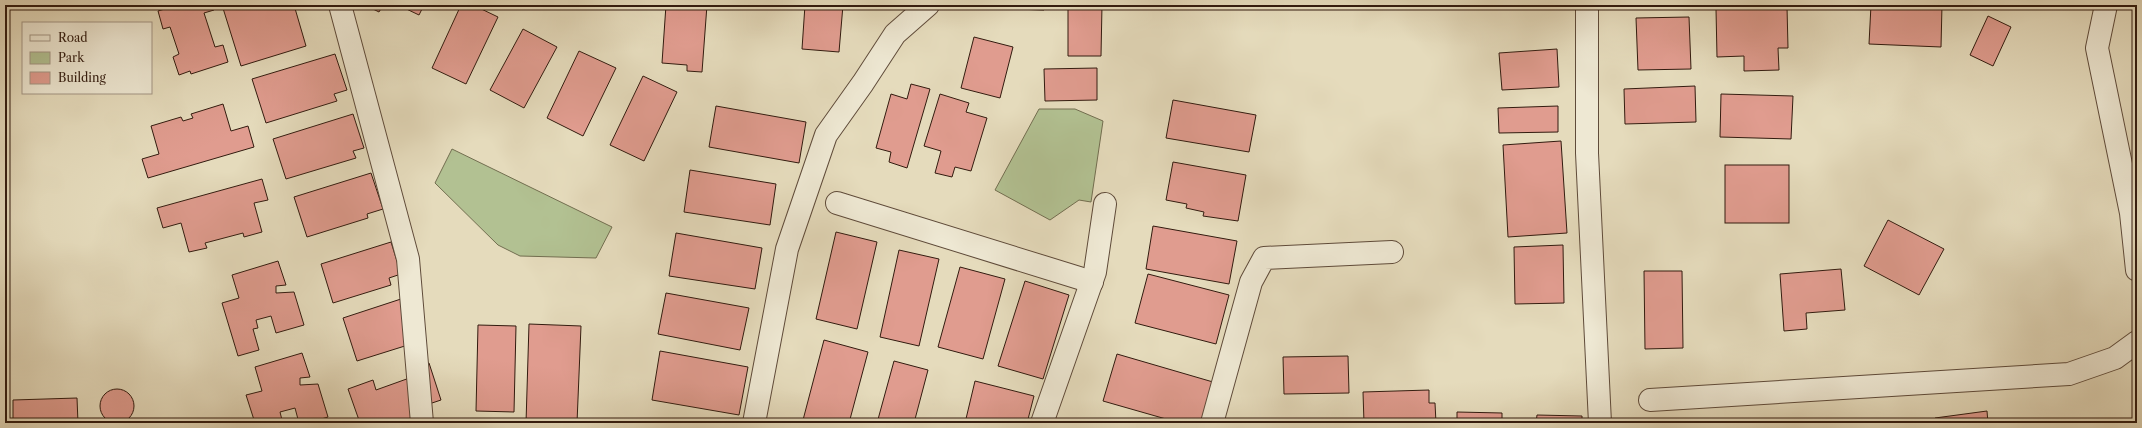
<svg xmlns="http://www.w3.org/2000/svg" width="2142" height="428" viewBox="0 0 2142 428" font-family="'Libre Caslon Text',serif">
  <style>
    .green { fill: #b2c192; stroke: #726e50 }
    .building { fill: #e09c8f; stroke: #321b0f }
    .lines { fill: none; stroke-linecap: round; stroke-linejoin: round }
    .minor-casing { stroke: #5f4b3a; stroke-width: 24 }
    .minor { stroke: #eee8d3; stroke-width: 22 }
  </style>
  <rect width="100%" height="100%" fill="#e5dbbc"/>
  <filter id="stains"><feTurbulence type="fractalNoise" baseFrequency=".005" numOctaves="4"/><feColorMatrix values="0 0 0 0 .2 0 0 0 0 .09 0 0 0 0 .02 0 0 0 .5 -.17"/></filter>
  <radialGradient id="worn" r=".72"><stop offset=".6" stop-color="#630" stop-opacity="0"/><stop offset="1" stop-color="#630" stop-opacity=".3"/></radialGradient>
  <g class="green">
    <polygon points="1039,109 1075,109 1103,121 1091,202 1079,200 1050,220 995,190"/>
    <polygon points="452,149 612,227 596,258 520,256 498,245 435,183"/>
  </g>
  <g class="building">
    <polygon points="167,5 212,5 214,10 204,13 215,47 223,45 228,62 191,74 190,71 179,75 173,57 179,54 170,27 163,29 158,11 168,8"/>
    <polygon points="222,5 294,5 306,46 241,66"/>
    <polygon points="365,5 383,5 379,12"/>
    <polygon points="398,5 424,5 419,15"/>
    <polygon points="461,5 473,5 498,17 466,84 432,68"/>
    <polygon points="666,5 707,5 702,72 687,71 687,65 662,63"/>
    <polygon points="805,5 843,5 839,52 802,49"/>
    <polygon points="983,5 1044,5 1044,10 983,8"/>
    <polygon points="1068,5 1102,5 1101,56 1068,56"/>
    <polygon points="1871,5 1942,5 1941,47 1869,44"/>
    <polygon points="1787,7 1788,48 1778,48 1779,70 1744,71 1744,56 1717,57 1716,9"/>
    <polygon points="1988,16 2011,27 1993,66 1970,55"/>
    <polygon points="1689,17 1691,69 1638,70 1636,18"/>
    <polygon points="523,29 557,47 524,108 490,90"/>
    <polygon points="974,37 1013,47 1000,98 961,88"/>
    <polygon points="1557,49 1559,87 1502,90 1499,53"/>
    <polygon points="579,51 616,68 583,136 547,118"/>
    <polygon points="335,54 347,90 334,94 337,101 266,123 252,79"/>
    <polygon points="1097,68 1097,100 1045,101 1044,69"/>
    <polygon points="643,76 677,92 644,161 610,145"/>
    <polygon points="911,84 930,89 907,168 889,162 891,152 876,148 891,94 907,99"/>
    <polygon points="1695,86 1696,122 1625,124 1624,89"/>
    <polygon points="940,94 969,103 966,112 987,118 971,171 955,167 952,177 935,173 941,151 924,146"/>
    <polygon points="1721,94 1793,96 1791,139 1720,137"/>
    <polygon points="1173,100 1256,115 1249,152 1166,138"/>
    <polygon points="223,104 231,131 248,126 254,147 148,178 142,159 159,154 151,126 181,117 183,121 193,118 191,114"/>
    <polygon points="716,106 806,122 799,163 709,147"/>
    <polygon points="1558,106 1558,132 1499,133 1498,108"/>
    <polygon points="353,114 364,148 353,151 356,158 286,179 273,139"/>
    <polygon points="1561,141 1567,233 1508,237 1503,145"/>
    <polygon points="1173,162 1246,175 1238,221 1203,216 1204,212 1186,208 1187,204 1166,200"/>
    <rect x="1725" y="165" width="64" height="58"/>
    <polygon points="690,170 776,184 770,225 684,212"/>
    <polygon points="371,173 383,209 367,214 368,218 307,237 294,197"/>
    <polygon points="262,179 268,200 254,203 262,232 244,237 243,233 205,243 207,248 189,252 181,223 163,228 157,208"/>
    <polygon points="1888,220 1944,249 1919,295 1864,266"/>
    <polygon points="1153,226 1237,241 1229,284 1146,269"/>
    <polygon points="836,232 877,242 857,329 816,319"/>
    <polygon points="676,233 762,248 755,289 669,276"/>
    <polygon points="391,242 401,274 389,278 391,285 333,303 321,264"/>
    <polygon points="1563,245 1564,303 1515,304 1514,247"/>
    <polygon points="899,250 939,259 919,346 880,337"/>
    <polygon points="278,261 286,285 276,286 276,293 294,292 304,325 276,333 271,316 256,320 258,328 253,329 259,350 238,356 222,303 239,298 232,275"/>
    <polygon points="960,267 1005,279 983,359 938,347"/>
    <polygon points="1841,269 1845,310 1806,313 1807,329 1784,331 1780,274"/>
    <polygon points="1644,271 1682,271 1683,348 1645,349"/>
    <polygon points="1148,274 1229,295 1216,344 1135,323"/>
    <polygon points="1025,281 1069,295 1043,379 998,366"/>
    <polygon points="666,293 749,308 740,350 658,334"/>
    <polygon points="407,297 408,345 357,361 343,318"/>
    <polygon points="529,324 581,326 577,423 526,423"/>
    <polygon points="478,325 516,326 514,412 476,411"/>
    <polygon points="824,340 868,352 849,423 815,423 803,420"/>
    <polygon points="660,351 748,367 739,415 652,400"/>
    <polygon points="302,353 310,377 300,378 300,385 318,384 328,417 308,423 299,423 295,408 280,412 282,420 277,423 255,423 246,395 262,391 255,367"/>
    <polygon points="1117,354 1213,382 1201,423 1180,423 1103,401"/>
    <polygon points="1348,356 1349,393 1284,394 1283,357"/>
    <polygon points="894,361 928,370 914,423 877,423"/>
    <polygon points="429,363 441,400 426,405 429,412 396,423 382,423 381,420 371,423 360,423 348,389 373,380 376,390 415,376 412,368"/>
    <polygon points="975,381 1034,396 1027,423 965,423"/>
    <circle cx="117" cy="406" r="17"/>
    <polygon points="1429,390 1429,403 1435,403 1436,423 1364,423 1363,392"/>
    <polygon points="77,398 78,423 13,423 13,400"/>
    <polygon points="1987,411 1988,423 1936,423 1935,418"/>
    <polygon points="1457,412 1502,413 1502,423 1457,423"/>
    <polygon points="1537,415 1582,416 1582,423 1536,423"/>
  </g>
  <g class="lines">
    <g class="minor-casing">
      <g id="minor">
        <polyline points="340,5 408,259 422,423"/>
        <polyline points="1587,5 1587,153 1600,423"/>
        <polyline points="2106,5 2097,48 2131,213 2137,270"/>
        <polyline points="837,203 1092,282"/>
        <polyline points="1650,400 2069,374 2115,358 2137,342"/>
        <polyline points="754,423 787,249 826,135 863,83 895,34 928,5"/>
        <polyline points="1042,423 1095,272 1105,204"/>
        <polyline points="1212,423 1251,282 1264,258 1392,252"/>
      </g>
    </g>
    <use href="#minor" class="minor"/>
  </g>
  <rect width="2142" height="428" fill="none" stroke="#e5dbbc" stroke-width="20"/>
  <rect x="6" y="6" width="2130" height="416" fill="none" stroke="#321b0f" stroke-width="2"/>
  <rect x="10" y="10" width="2122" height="408" fill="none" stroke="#321b0f"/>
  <rect x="22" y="22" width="130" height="72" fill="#eee8d3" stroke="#a39685"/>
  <rect x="30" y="35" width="20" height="6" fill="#eee8d3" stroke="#a39685"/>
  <text x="58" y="42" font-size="12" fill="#321b0f">Road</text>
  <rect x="30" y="52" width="20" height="12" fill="#b2c192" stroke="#a39685"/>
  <text x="58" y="62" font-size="12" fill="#321b0f">Park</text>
  <rect x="30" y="72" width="20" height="12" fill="#e09c8f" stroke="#a39685"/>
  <text x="58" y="82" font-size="12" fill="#321b0f">Building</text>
  <rect width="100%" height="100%" filter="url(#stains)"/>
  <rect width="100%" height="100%" fill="url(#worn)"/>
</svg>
